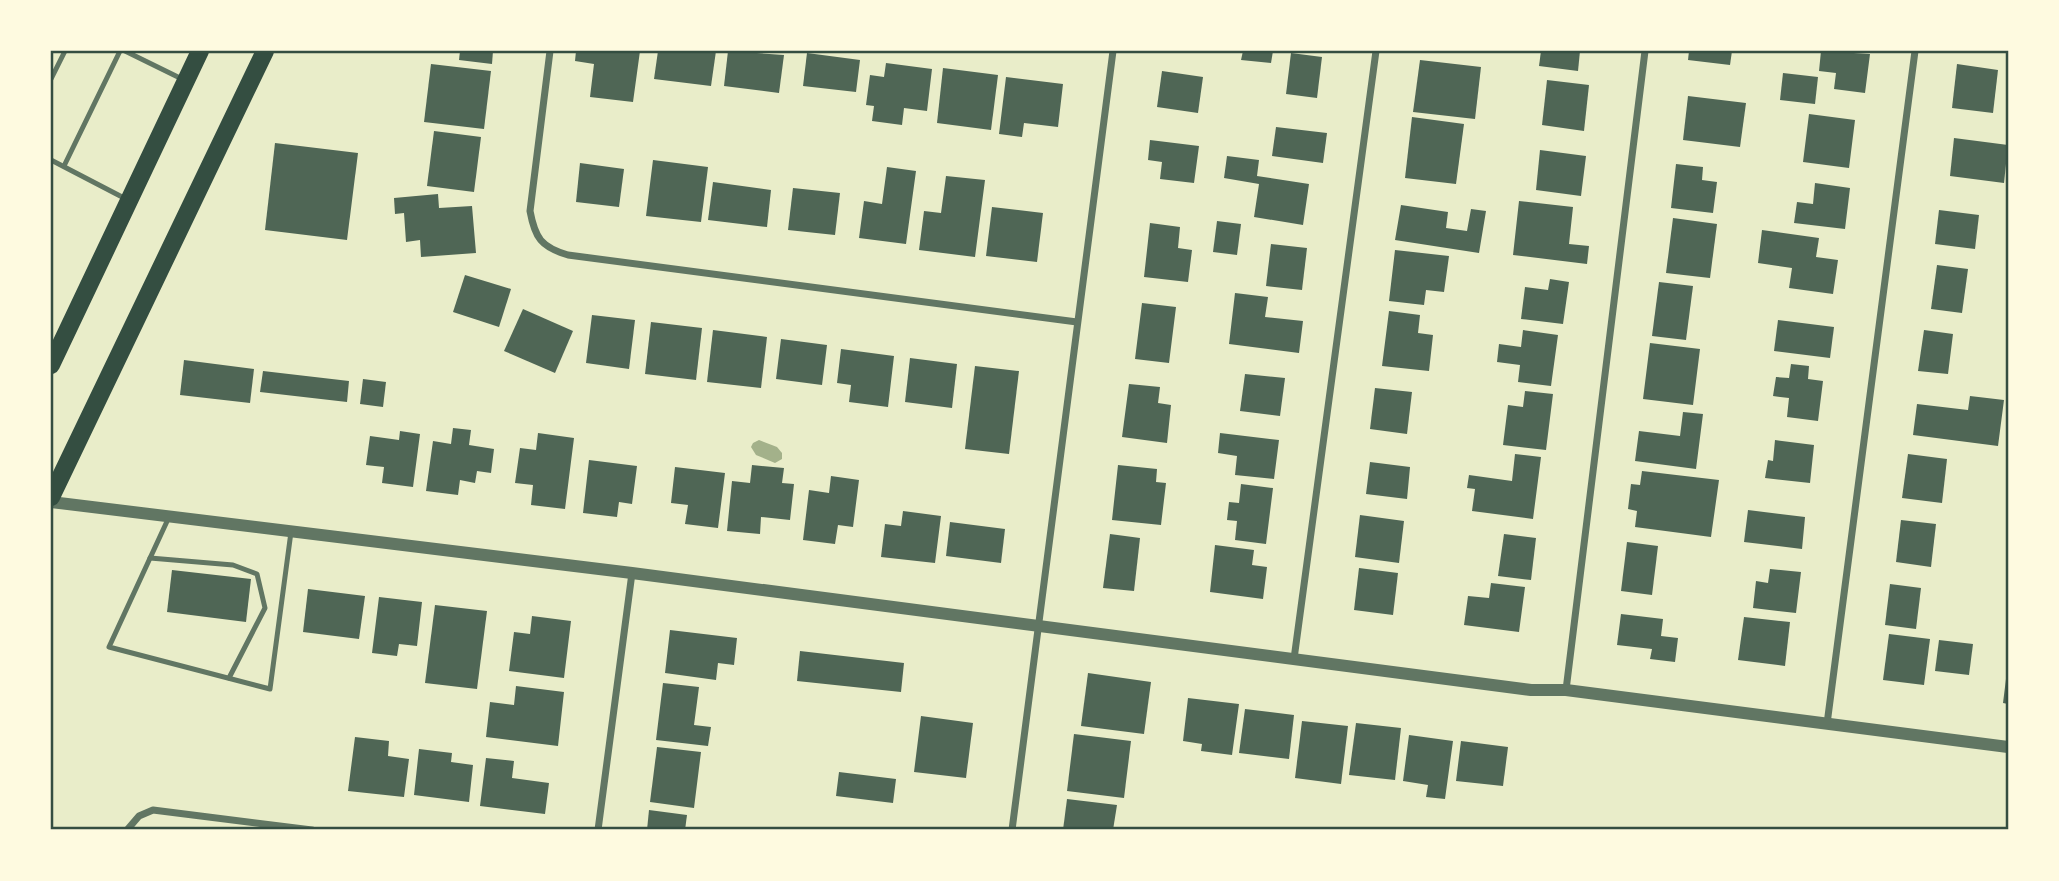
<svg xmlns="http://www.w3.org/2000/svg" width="2059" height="881" viewBox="0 0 2059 881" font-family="'Fira Sans Condensed',sans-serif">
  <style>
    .water { fill: #a3b18a }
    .building { fill: #4f6655 }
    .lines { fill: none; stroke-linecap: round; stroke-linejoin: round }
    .service { stroke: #617663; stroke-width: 5 }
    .minor { stroke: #617663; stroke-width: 7 }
    .tertiary { stroke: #617663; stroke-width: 12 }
    .primary { stroke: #344e41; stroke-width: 18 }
    .neatline { fill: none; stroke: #344e41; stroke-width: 2.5 }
  </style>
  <rect width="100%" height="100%" fill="#e9edc9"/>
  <polygon class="water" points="759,440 777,447 782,453 782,459 775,463 756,455 751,447 753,443"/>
  <g class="building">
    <polygon points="460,51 493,51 492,64 459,60"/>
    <polygon points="576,51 640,51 633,102 590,97 594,64 575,61"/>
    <polygon points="658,51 716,51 711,86 654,79"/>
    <polygon points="728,51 784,55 779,93 724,86"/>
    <polygon points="1243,51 1273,51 1271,63 1241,60"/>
    <polygon points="1541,51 1580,51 1578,71 1539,66"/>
    <polygon points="1689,51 1732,51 1730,65 1688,60"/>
    <polygon points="1821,51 1870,54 1865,93 1834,89 1836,73 1819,71"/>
    <polygon points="807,53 860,60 856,92 803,86"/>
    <polygon points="1291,53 1322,57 1317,98 1286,94"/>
    <polygon points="1420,60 1481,67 1475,119 1413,112"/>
    <polygon points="886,63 932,69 927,111 904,108 902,125 872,121 874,106 866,105 870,75 884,77"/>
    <polygon points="431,64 491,71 484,129 424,122"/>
    <polygon points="1957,64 1998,70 1993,113 1952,108"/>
    <polygon points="943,68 998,75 991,130 937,123"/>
    <polygon points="1162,71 1203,77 1198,113 1157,107"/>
    <polygon points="1783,73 1818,77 1815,104 1780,100"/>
    <polygon points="1006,77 1063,84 1058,127 1024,123 1022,137 999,134"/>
    <polygon points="1547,80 1589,85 1584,131 1542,125"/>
    <polygon points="1688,96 1746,103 1740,147 1683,140"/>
    <polygon points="1809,114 1855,120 1849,168 1803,162"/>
    <polygon points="1412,117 1464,124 1456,184 1405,178"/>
    <polygon points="1276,127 1327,133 1323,163 1272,156"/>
    <polygon points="434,131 481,137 474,192 427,186"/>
    <polygon points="1954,138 2008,145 2004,183 1950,176"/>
    <polygon points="1150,140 1199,146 1194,183 1160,179 1162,162 1148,160"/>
    <polygon points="275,143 358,153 347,240 265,230"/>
    <polygon points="1540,150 1586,156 1581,196 1536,190"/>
    <polygon points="1227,156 1259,160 1257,176 1309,184 1303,225 1254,217 1259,184 1224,178"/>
    <polygon points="653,160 708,167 701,222 646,216"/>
    <polygon points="580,163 624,169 619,207 576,202"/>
    <polygon points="1676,164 1703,167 1702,180 1717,182 1713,213 1671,208"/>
    <polygon points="887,167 916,171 906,244 859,238 864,201 882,204"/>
    <polygon points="946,176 985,180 975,257 919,250 924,211 941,213"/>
    <polygon points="713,182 771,190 767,227 708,220"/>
    <polygon points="1815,183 1850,188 1845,229 1794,223 1797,202 1813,204"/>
    <polygon points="793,188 840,193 835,235 788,230"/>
    <polygon points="438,194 439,208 472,206 476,253 421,257 420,240 406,242 404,213 395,214 394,198"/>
    <polygon points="1519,201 1573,207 1569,244 1589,246 1587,264 1513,255"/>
    <polygon points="1401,205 1448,212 1446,228 1467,231 1471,209 1486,211 1479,253 1395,240"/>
    <polygon points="992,207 1043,213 1037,262 986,256"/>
    <polygon points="1939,210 1979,215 1975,249 1935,244"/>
    <polygon points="1673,218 1717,224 1710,278 1666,273"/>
    <polygon points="1217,221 1241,224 1237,255 1213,252"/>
    <polygon points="1150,223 1180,227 1178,248 1192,250 1188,282 1144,277"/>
    <polygon points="1762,230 1819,238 1816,257 1838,260 1833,294 1789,288 1792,268 1758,263"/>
    <polygon points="1271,244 1307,248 1302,290 1266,286"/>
    <polygon points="1395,250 1449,256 1444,292 1426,290 1424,305 1389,301"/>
    <polygon points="1937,265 1968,269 1962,313 1931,309"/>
    <polygon points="465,275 511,289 499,327 453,312"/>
    <polygon points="1550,279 1569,282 1563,324 1521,319 1525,287 1548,290"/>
    <polygon points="1659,282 1693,286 1686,340 1652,336"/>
    <polygon points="1235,293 1268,297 1265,317 1303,321 1299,353 1229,344"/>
    <polygon points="1142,303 1176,307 1169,363 1135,359"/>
    <polygon points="523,309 573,331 555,373 504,351"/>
    <polygon points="1389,311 1420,315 1418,333 1433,335 1429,371 1382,366"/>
    <polygon points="592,315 635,320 629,369 586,363"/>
    <polygon points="1778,320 1834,327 1830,358 1774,351"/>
    <polygon points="651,322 702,328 696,380 645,374"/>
    <polygon points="713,330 767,337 761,388 707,382"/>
    <polygon points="1523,330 1558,335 1551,386 1518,382 1520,365 1497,362 1499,344 1521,347"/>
    <polygon points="1924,330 1953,334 1948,374 1918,371"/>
    <polygon points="781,339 827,345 822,385 776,379"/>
    <polygon points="1650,343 1700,349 1693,405 1643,399"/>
    <polygon points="841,349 894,356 888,407 849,402 851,385 837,383"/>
    <polygon points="910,358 957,364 952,408 905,402"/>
    <polygon points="184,360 254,369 250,403 180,395"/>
    <polygon points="1791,364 1809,366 1808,379 1823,381 1818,421 1787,417 1789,398 1773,396 1776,377 1789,378"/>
    <polygon points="975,366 1019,371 1009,454 965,449"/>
    <polygon points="263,371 349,381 347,402 260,392"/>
    <polygon points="1245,374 1285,378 1280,416 1240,411"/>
    <polygon points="363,379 386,382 383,407 360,404"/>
    <polygon points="1129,384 1160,387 1158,403 1171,405 1167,443 1122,437"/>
    <polygon points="1375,388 1412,392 1407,434 1370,429"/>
    <polygon points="1525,391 1553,394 1546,450 1503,445 1508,405 1523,407"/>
    <polygon points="1970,396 2004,400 1998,446 1913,435 1917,404 1968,410"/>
    <polygon points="1683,412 1703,414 1696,469 1635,461 1639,431 1680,436"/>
    <polygon points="453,428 471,430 469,445 494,449 491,473 477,471 475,483 460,480 458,495 426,491 433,441 451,444"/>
    <polygon points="400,431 420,434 413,487 382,483 384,467 366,465 370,436 399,440"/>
    <polygon points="538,433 574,438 565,509 531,505 533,485 515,483 520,448 536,450"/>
    <polygon points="1220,433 1279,440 1274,479 1235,475 1237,456 1218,453"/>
    <polygon points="1775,440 1814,445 1810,483 1765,478 1768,460 1773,461"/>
    <polygon points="1515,454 1541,457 1533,519 1472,511 1475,489 1467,488 1469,475 1512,481"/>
    <polygon points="1908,454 1947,459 1942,503 1902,498"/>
    <polygon points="589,460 637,466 632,504 619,502 617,517 583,513"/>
    <polygon points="1370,462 1410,467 1407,499 1366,494"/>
    <polygon points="752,465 784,468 782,483 794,484 790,520 761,517 760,534 727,531 732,481 750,483"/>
    <polygon points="1118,465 1157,469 1156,482 1166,483 1161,525 1112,520"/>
    <polygon points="675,467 725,473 718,528 685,524 688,505 671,503"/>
    <polygon points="1642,471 1719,480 1711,537 1635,527 1637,511 1628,509 1631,484 1640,485"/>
    <polygon points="831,476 859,480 853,527 838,525 835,544 803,540 809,490 829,493"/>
    <polygon points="1241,484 1273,488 1266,544 1235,540 1237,521 1227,520 1229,502 1239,503"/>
    <polygon points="1748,510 1805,517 1802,549 1744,542"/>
    <polygon points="903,511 941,516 935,563 881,557 885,524 901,526"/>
    <polygon points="1360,515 1404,521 1399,563 1355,557"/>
    <polygon points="1901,520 1936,524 1931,567 1896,562"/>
    <polygon points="950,522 1005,529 1001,563 946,556"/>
    <polygon points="1110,534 1140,538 1134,591 1103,588"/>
    <polygon points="1504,534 1536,538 1531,580 1498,576"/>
    <polygon points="1627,542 1658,546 1652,595 1621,591"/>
    <polygon points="1215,545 1254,550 1252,565 1267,567 1263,599 1210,592"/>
    <polygon points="1359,568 1398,573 1393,615 1354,610"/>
    <polygon points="1770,569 1801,572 1796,613 1753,608 1756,581 1768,583"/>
    <polygon points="172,570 251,579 246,622 167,612"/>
    <polygon points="1491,583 1525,587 1519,632 1464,625 1468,596 1489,598"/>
    <polygon points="1890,584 1921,588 1916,629 1885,625"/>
    <polygon points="308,589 365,596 359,639 303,632"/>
    <polygon points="379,597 422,602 417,646 399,644 397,656 372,653"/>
    <polygon points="435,605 487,611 477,689 425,683"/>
    <polygon points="1621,614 1663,619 1661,636 1678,638 1675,662 1650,659 1652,649 1617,645"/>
    <polygon points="532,616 571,621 564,678 509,671 514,632 530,634"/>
    <polygon points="1744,617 1790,622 1785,666 1738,660"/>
    <polygon points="670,630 737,638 734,665 718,663 716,680 665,673"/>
    <polygon points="1889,634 1930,639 1924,685 1883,680"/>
    <polygon points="1939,640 1973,644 1969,675 1935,671"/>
    <polygon points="800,651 904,663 901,692 797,681"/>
    <polygon points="2007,671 2008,671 2008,704 2003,703"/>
    <polygon points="1088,673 1151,682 1144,734 1081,726"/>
    <polygon points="663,683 699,687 694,725 711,727 708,746 656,740"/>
    <polygon points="516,686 564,692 558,746 486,737 490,702 514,705"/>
    <polygon points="1188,698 1239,704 1232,755 1201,751 1202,744 1183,741"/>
    <polygon points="1245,709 1294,715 1289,759 1239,753"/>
    <polygon points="921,716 973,723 966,778 914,772"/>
    <polygon points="1302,721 1348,726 1341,784 1295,778"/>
    <polygon points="1356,723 1401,728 1395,780 1349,775"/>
    <polygon points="1074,734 1131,741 1124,798 1067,791"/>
    <polygon points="1409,735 1453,741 1445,799 1426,797 1428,785 1403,781"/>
    <polygon points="355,737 389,741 388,756 409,759 404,797 348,791"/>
    <polygon points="1461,741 1508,747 1503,786 1456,781"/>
    <polygon points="657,747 701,752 694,808 650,802"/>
    <polygon points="419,749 452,753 451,762 473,765 469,802 414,795"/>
    <polygon points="486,758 514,761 512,778 549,783 545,814 480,806"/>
    <polygon points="839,772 896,779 893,803 836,796"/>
    <polygon points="1067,799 1117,805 1113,830 1063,830"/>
    <polygon points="649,810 687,815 685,830 647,830"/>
  </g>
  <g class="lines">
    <g class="service">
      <polyline points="125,51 182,79"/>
      <polyline points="51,79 65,51"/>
      <polyline points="51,160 126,199"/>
      <polyline points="64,166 120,51"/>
      <polyline points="169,517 109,647 270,689 291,532"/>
      <polyline points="150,558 233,565 257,574 265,608 229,678"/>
    </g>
    <g class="minor">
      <path d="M 550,51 L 530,211 C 535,238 541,247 568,255 L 1077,322"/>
      <polyline points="1294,659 1376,51"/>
      <polyline points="1566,690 1645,51"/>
      <polyline points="1827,724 1915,51"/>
      <polyline points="127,830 139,816 153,810 312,830"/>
      <polyline points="598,830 632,573"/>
      <polyline points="1012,830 1113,51"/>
    </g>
    <polyline class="tertiary" points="51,502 632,573 1531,690 1566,690 2008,747"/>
    <g class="primary">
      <polyline points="51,365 200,51"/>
      <polyline points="51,497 265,51"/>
    </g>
  </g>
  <rect width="2059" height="881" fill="none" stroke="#fefae0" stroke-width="105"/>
  <rect x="52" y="52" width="1955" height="776" class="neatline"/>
</svg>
